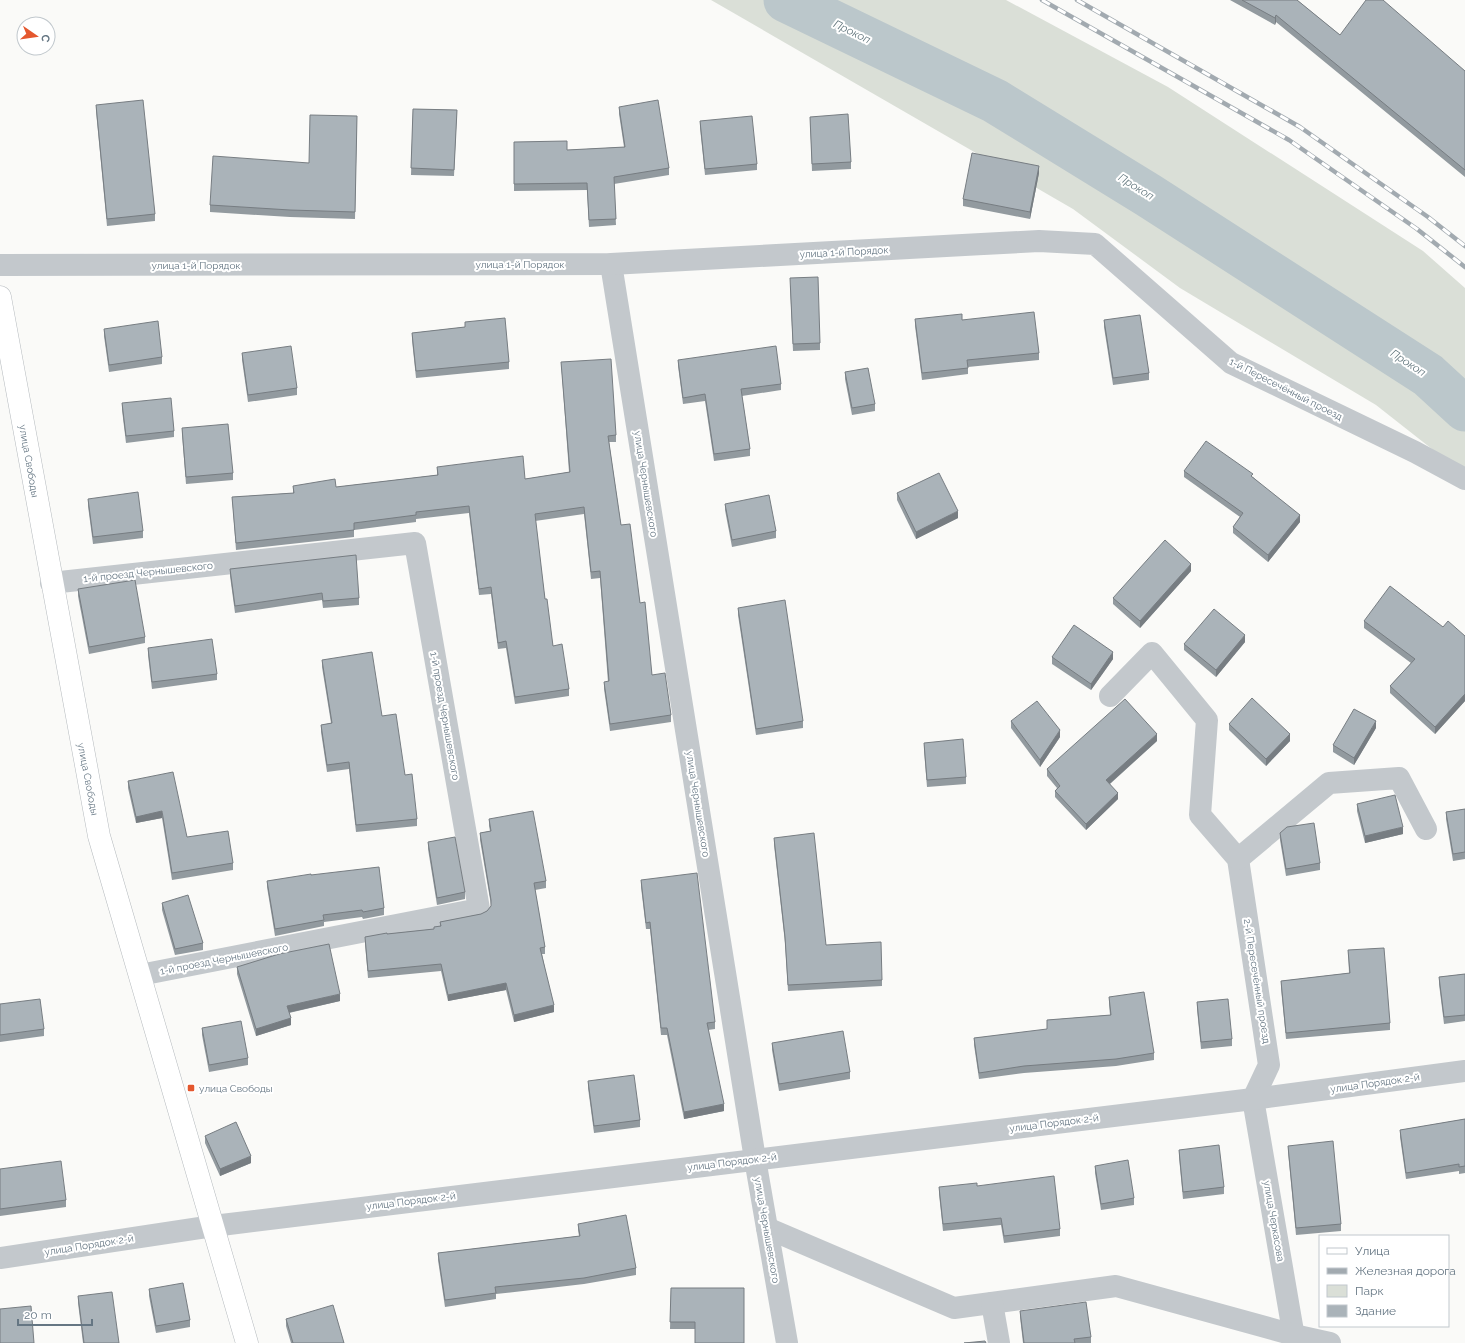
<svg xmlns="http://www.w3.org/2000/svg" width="1465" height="1343" viewBox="0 0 1465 1343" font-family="Raleway,sans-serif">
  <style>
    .green { fill: #dadfd7 }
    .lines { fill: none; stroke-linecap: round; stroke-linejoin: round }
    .river { stroke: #bbc7cb; stroke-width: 45 }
    .major-casing { stroke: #b5babe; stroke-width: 23 }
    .minor { stroke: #c3c8cc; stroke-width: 22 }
    .major { stroke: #fff; stroke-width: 22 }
    .rail-casing { stroke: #a2aab0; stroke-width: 4.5 }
    .rail { stroke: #fff; stroke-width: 3; stroke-dasharray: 9; stroke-linecap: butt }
    .wall { fill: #929a9f }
    .shaded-wall { fill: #777d82 }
    .building { fill: #aab3b9; stroke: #777d82 }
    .poi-dot { fill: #e4572e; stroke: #fff; stroke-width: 1.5 }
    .labels { text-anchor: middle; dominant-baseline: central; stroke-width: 4; stroke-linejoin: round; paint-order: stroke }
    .street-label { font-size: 10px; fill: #657683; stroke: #fff }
    .poi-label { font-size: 10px; fill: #657683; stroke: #fff; text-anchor: start }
    .water-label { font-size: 11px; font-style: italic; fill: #60757c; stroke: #fff }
  </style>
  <rect width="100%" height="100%" fill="#fafaf8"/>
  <polygon class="green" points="711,0 1006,0 1168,87 1423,251 1465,288 1465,475 1376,405 1180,288 1073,209"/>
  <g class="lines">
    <polyline class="river" points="786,0 995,101 1148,195 1428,375 1465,409"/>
    <g class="major-casing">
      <polyline id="major" points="0,297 99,836 247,1343"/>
    </g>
    <g class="minor">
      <polyline points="611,264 755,1159 787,1343"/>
      <polyline points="0,265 611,264 1039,241 1095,244 1231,363 1415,452 1465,479"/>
      <polyline points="51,583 415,543 479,909 140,975"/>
      <polyline points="1110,696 1152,653 1207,720 1200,815 1238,859 1269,1065 1253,1099 1295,1343"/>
      <polyline points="1238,859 1329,783 1399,778 1426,829"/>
      <polyline points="767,1228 954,1308 1116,1286 1294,1335 1330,1343"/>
      <polyline points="0,1258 213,1226 1253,1099 1465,1071"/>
      <polyline points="992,1303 999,1343"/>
    </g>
    <use href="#major" class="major"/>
    <g class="rail-casing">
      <g id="rail">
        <polyline points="1042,0 1289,140 1417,229 1465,267"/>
        <polyline points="1077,0 1300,127 1428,217 1465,246"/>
      </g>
    </g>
    <use href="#rail" class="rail"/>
  </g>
  <g class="wall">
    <polygon points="1230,0 1297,0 1340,35 1465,71 1465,177 1276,22 1275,25"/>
    <polygon points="96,105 155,214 155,221 107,226 96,111"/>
    <polygon points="619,107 669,168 669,175 614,184 616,225 589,227 587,190 514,191 514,142 567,150 624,147 619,114"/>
    <polygon points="413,109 457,110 454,176 411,175"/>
    <polygon points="357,116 355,219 290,217 210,212 210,205 309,163"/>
    <polygon points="810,117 851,162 851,169 812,171"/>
    <polygon points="700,121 757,164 757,170 705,175 700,128"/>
    <polygon points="1039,173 1030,219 963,206 963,199"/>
    <polygon points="790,285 820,343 820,350 793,351"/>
    <polygon points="915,319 962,320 1039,353 1039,360 968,367 968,374 922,380 915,326"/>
    <polygon points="1104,320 1149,373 1149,380 1113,385 1104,327"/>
    <polygon points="465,322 509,362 509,369 416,378 412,340 412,333 465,327"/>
    <polygon points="104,329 162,357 162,364 109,372 104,336"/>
    <polygon points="242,353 297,388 297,395 248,402 242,360"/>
    <polygon points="678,360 781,384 781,390 742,396 750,449 750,456 714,461 705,401 683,404 678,366"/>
    <polygon points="561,362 616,435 616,442 609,442 621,525 640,603 652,675 671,715 671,722 610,731 604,689 604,682 608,682 600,578 591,579 584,514 535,521 545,599 553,646 569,689 569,696 515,704 506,648 498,649 491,594 479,595 469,513 416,519 416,522 354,530 354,537 236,550 232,497 293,493 293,486 336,487 437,475 437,467 525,479 569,472"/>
    <polygon points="845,372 875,404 875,411 852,415 845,379"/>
    <polygon points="122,403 174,431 174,437 126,443 122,410"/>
    <polygon points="182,428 233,473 233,480 186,484 182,434"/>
    <polygon points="1184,471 1253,477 1300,522 1268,562 1233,533 1233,527 1240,517 1184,477"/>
    <polygon points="897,493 958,518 916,539 897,500"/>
    <polygon points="88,499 143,531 143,538 93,544 88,506"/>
    <polygon points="725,504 776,531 776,538 732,547 725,510"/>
    <polygon points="230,569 359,598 359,605 323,608 322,600 235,613 230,576"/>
    <polygon points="1191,571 1140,628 1113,604 1113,598"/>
    <polygon points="78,589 145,637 145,643 89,654 78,596"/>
    <polygon points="738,608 803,721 803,728 756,735 738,615"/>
    <polygon points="1364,621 1443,627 1465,636 1465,701 1435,734 1390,693 1390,686 1411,663 1364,628"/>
    <polygon points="1245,642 1216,677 1184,650 1184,644"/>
    <polygon points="148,648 217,674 217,680 152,689 148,655"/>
    <polygon points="1052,657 1113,659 1091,690 1052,664"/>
    <polygon points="322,660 382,716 405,775 417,819 417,826 356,832 349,769 327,772 321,732 321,725 331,723 322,667"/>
    <polygon points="1011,721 1060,737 1040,767 1011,728"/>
    <polygon points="1229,724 1290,741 1266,766 1229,730"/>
    <polygon points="1376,728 1354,765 1333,752 1333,745"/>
    <polygon points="1157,741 1110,784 1118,799 1086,830 1055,797 1055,791 1057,788 1047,776 1047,769"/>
    <polygon points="924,743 966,777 966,784 927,787 924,750"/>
    <polygon points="128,781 187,837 233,863 233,870 172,880 162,818 136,823 128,788"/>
    <polygon points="1357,804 1403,834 1365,843 1357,811"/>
    <polygon points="1465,809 1465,859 1453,861 1446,819 1446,812"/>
    <polygon points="489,819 546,881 546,888 535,890 545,947 545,954 542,954 554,1012 514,1022 506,990 448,1001 441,971 368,978 365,944 365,937 387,934 434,929 434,927 440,926 440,922 481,914 487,911 491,906 491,905 480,840 480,833 490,831 489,826"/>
    <polygon points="1280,833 1320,863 1320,870 1286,876 1280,840"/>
    <polygon points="774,838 826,945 882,980 882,986 788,991 785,943 774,845"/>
    <polygon points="428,842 465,892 465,899 437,905 428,849"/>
    <polygon points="311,875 384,908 384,915 363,919 362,917 324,922 324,926 275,936 267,887 267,881"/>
    <polygon points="641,880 715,1022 715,1029 708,1030 724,1111 684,1119 667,1035 661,1035 650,929 646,929 641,887"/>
    <polygon points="162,903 203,943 203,950 175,955 162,910"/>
    <polygon points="1348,950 1390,1023 1390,1030 1286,1039 1281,988 1281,981 1349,973"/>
    <polygon points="237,967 340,1001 289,1013 291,1025 256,1036 237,974"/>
    <polygon points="1465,974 1465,1021 1444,1024 1439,984 1439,977"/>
    <polygon points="1109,997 1154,1053 1154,1060 1116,1066 1024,1073 979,1079 974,1045 974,1038 1047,1030 1047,1020 1110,1015 1109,1004"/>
    <polygon points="1197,1002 1232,1039 1232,1046 1201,1049 1197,1009"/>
    <polygon points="0,1004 44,1029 44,1036 0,1042"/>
    <polygon points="202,1028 248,1058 248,1065 209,1072 202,1035"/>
    <polygon points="772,1043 850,1072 850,1079 779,1091 772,1050"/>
    <polygon points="588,1081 640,1120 640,1127 594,1133 588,1088"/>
    <polygon points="1465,1119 1465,1173 1459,1174 1459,1171 1406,1179 1400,1137 1400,1130"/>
    <polygon points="205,1136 251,1163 220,1176 205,1143"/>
    <polygon points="1288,1146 1341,1224 1341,1231 1296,1235 1288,1152"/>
    <polygon points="1179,1150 1224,1187 1224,1194 1183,1199 1179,1157"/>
    <polygon points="1095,1166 1134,1198 1134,1205 1101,1210 1095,1173"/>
    <polygon points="0,1169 66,1200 66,1207 0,1216"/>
    <polygon points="977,1186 1060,1229 1060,1236 1004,1243 1001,1225 943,1231 939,1194 939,1187"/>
    <polygon points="578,1224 636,1268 636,1275 584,1284 496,1294 496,1299 445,1307 438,1260 438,1253 579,1236 578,1230"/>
    <polygon points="671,1288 744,1288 695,1329 670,1329"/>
    <polygon points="149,1289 190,1320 190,1327 156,1333 149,1296"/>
    <polygon points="78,1296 119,1343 83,1343 78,1303"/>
    <polygon points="1020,1311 1091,1337 1091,1343 1023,1343 1020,1317"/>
    <polygon points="286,1319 344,1343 291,1343 286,1326"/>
  </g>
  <g class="shaded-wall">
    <polygon points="1276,15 1276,22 1275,25 1275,18"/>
    <polygon points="1039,166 1039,173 1030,219 1030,212"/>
    <polygon points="958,511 958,518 916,539 916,532"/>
    <polygon points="1300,515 1300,522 1268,562 1268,555"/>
    <polygon points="1191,564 1191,571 1140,628 1140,621"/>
    <polygon points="1245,635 1245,642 1216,677 1216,670"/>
    <polygon points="1113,652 1113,659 1091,690 1091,684"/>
    <polygon points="1465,694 1465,701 1435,734 1435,727"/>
    <polygon points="1376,721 1376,728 1354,765 1354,758"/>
    <polygon points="1060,730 1060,737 1040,767 1040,760"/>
    <polygon points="1157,734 1157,741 1106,787 1106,780"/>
    <polygon points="1290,734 1290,741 1266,766 1266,759"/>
    <polygon points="1118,793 1118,799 1086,830 1086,824"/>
    <polygon points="162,811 162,818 136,823 136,817"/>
    <polygon points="1403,827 1403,834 1365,843 1365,836"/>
    <polygon points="506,983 506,990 448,1001 448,995"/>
    <polygon points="340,994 340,1001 287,1013 287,1006"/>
    <polygon points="554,1005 554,1012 514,1022 514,1015"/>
    <polygon points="291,1018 291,1025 256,1036 256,1029"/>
    <polygon points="724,1104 724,1111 684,1119 684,1112"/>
    <polygon points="251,1156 251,1163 220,1176 220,1169"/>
  </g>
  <g class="building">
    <polygon points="1242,0 1297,0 1340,35 1366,0 1383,0 1465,71 1465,170 1276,15 1275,18"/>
    <polygon points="143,100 155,214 107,219 96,105"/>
    <polygon points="658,100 669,168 614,177 616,219 589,220 587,183 514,184 514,142 567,141 567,150 625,147 619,107"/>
    <polygon points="413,109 457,110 454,170 411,168"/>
    <polygon points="848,114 851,162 812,164 810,117"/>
    <polygon points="310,115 357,116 355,212 290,210 210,205 213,156 309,163"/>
    <polygon points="752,116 757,164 705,169 700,121"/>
    <polygon points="972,153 1039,166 1030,212 963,199"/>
    <polygon points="818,277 820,343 793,344 790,278"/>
    <polygon points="1034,312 1039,353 967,360 968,368 922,373 915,319 962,314 962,320"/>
    <polygon points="1140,315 1149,373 1113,378 1104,320"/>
    <polygon points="505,318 509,362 416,371 412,333 465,327 465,322"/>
    <polygon points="158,321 162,357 109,365 104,329"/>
    <polygon points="291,346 297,388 248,395 242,353"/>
    <polygon points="776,346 781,384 741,389 750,449 714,454 705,394 683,398 678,360"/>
    <polygon points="611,359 616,435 608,436 621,525 630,524 640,603 645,602 652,675 665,673 671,715 610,724 604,682 609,681 600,571 591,572 584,507 535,514 545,599 547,599 553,646 562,644 569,689 515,697 506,641 498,643 491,587 479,589 469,506 416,512 416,515 354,523 354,530 236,543 232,497 294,493 293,486 335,479 336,487 438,475 437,467 523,456 525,479 570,472 561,362"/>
    <polygon points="868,368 875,404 852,408 845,372"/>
    <polygon points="171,398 174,431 126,436 122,403"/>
    <polygon points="228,424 233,473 186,477 182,428"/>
    <polygon points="1206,441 1253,474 1251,476 1300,515 1268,555 1233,527 1243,513 1184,471"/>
    <polygon points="939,473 958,511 916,532 897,493"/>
    <polygon points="138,492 143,531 93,537 88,499"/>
    <polygon points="769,495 776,531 732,540 725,504"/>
    <polygon points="1165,540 1191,564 1140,621 1113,598"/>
    <polygon points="356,555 359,598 323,601 322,593 235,606 230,569"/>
    <polygon points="135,580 145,637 89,647 78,589"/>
    <polygon points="1390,586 1443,627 1448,621 1465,636 1465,694 1435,727 1390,686 1415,659 1364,621"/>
    <polygon points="785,600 803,721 756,729 738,608"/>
    <polygon points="1214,609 1245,635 1216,670 1184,644"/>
    <polygon points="1074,625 1113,652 1091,684 1052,657"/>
    <polygon points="212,639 217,674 152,682 148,648"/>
    <polygon points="372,652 382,716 396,714 405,775 412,774 417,819 356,825 349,762 327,765 321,725 332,723 322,660"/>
    <polygon points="1252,698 1290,734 1266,759 1229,724"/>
    <polygon points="1125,699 1157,734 1106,780 1118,793 1086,824 1055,791 1060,786 1047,769"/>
    <polygon points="1037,701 1060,730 1040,760 1011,721"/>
    <polygon points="1354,709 1376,721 1354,758 1333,745"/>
    <polygon points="963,739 966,777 927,780 924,743"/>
    <polygon points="173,772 187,837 228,831 233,863 172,873 162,811 136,817 128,781"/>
    <polygon points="1395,795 1403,827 1365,836 1357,804"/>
    <polygon points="1465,809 1465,852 1453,854 1446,812"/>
    <polygon points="533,811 546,881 534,883 545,947 540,948 554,1005 514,1015 506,983 448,995 441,964 368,971 365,937 387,933 387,934 434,929 434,927 441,926 440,922 481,914 487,911 491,906 491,900 480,833 491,831 489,819"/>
    <polygon points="1314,823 1320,863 1286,869 1280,833 1287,827"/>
    <polygon points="814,833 826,945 881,942 882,980 788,985 785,937 774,838"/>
    <polygon points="455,837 465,892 437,898 428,842"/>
    <polygon points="379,867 384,908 363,912 362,910 323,915 324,920 275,929 267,881 311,874 311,875"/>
    <polygon points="697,873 715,1022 707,1023 724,1104 684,1112 667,1028 661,1028 650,922 646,923 641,880"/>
    <polygon points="188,895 203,943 175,949 162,903"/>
    <polygon points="329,944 340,994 287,1006 291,1018 256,1029 237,967 279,954"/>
    <polygon points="1384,948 1390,1023 1286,1033 1281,981 1350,973 1348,950"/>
    <polygon points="1465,974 1465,1015 1444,1017 1439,977"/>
    <polygon points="1144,992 1154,1053 1116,1059 1024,1066 979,1073 974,1038 1047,1029 1047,1020 1111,1015 1109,997"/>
    <polygon points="40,999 44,1029 0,1035 0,1004"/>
    <polygon points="1228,999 1232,1039 1201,1042 1197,1002"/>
    <polygon points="241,1021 248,1058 209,1065 202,1028"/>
    <polygon points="843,1031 850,1072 779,1084 772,1043"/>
    <polygon points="634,1075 640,1120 594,1126 588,1081"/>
    <polygon points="1465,1119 1465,1166 1459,1167 1459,1164 1406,1173 1400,1130"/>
    <polygon points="236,1122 251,1156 220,1169 205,1136"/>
    <polygon points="1333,1141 1341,1224 1296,1228 1288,1146"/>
    <polygon points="1219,1145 1224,1187 1183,1192 1179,1150"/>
    <polygon points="1128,1160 1134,1198 1101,1204 1095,1166"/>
    <polygon points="61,1161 66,1200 0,1209 0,1169"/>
    <polygon points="1054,1176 1060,1229 1004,1236 1001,1218 943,1224 939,1187 977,1183 977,1186"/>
    <polygon points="626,1215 636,1268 584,1278 495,1287 496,1293 445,1300 438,1253 580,1236 578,1224"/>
    <polygon points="183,1283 190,1320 156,1326 149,1289"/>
    <polygon points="671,1288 744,1288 744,1343 695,1343 695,1322 670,1322"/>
    <polygon points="112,1292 119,1343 84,1343 78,1296"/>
    <polygon points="1086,1302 1091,1337 1074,1339 1075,1343 1024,1343 1020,1311"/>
    <polygon points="333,1305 344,1343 293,1343 286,1319"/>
    <polygon points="31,1306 34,1343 0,1343 0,1309"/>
    <polygon points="985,1341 986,1343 964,1343"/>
  </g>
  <rect class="poi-dot" x="187" y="1084" width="8" height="8" rx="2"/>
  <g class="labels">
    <g class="street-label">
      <text transform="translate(844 252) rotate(-3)">улица 1-й Порядок</text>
      <text x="520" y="264">улица 1-й Порядок</text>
      <text x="196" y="265">улица 1-й Порядок</text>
      <text transform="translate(1286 389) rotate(27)">1-й Пересечённый проезд</text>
      <text transform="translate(29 461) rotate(80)">улица Свободы</text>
      <text transform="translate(646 484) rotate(81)">улица Чернышевского</text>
      <text transform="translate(148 572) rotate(-6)">1-й проезд Чернышевского</text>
      <text transform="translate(445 716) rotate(80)">1-й проезд Чернышевского</text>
      <text transform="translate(88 779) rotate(79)">улица Свободы</text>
      <text transform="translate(698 804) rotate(81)">улица Чернышевского</text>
      <text transform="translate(224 959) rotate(-11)">1-й проезд Чернышевского</text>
      <text transform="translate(1257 981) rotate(81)">2-й Пересечённый проезд</text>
      <text transform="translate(1375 1083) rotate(-8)">улица Порядок 2-й</text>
      <text transform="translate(1054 1123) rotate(-7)">улица Порядок 2-й</text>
      <text transform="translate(732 1162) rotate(-7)">улица Порядок 2-й</text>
      <text transform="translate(411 1201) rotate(-7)">улица Порядок 2-й</text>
      <text transform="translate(1274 1221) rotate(80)">улица Черкасова</text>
      <text transform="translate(767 1230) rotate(80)">улица Чернышевского</text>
      <text transform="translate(89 1245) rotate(-9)">улица Порядок 2-й</text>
    </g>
    <g class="poi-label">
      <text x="199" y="1088">улица Свободы</text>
    </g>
    <g class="water-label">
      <text transform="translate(852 32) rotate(26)">Прокоп</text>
      <text transform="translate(1136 187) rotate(32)">Прокоп</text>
      <text transform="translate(1408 363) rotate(33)">Прокоп</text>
    </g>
  </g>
  <rect x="1319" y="1235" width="130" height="92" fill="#ffffff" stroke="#c1c8cd"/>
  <rect x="1327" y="1248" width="20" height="6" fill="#ffffff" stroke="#c1c8cd"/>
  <text x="1355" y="1255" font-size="12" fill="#657683">Улица</text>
  <rect x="1327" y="1268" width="20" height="6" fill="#a2aab0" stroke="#c1c8cd"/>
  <text x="1355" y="1275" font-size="12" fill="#657683">Железная дорога</text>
  <rect x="1327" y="1285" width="20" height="12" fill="#dadfd7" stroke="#c1c8cd"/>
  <text x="1355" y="1295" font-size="12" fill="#657683">Парк</text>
  <rect x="1327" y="1305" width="20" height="12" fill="#aab3b9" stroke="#c1c8cd"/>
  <text x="1355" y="1315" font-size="12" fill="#657683">Здание</text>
  <g transform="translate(36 36) rotate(103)"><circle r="19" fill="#ffffff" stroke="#c1c8cd"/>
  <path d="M0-3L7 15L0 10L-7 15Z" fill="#e4572e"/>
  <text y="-6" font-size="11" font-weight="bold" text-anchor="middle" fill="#657683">С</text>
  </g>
  <path d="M18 1319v6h74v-6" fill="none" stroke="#657683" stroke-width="2"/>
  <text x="24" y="1319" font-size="12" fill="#657683" stroke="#ffffff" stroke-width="3" paint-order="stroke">20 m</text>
</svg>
